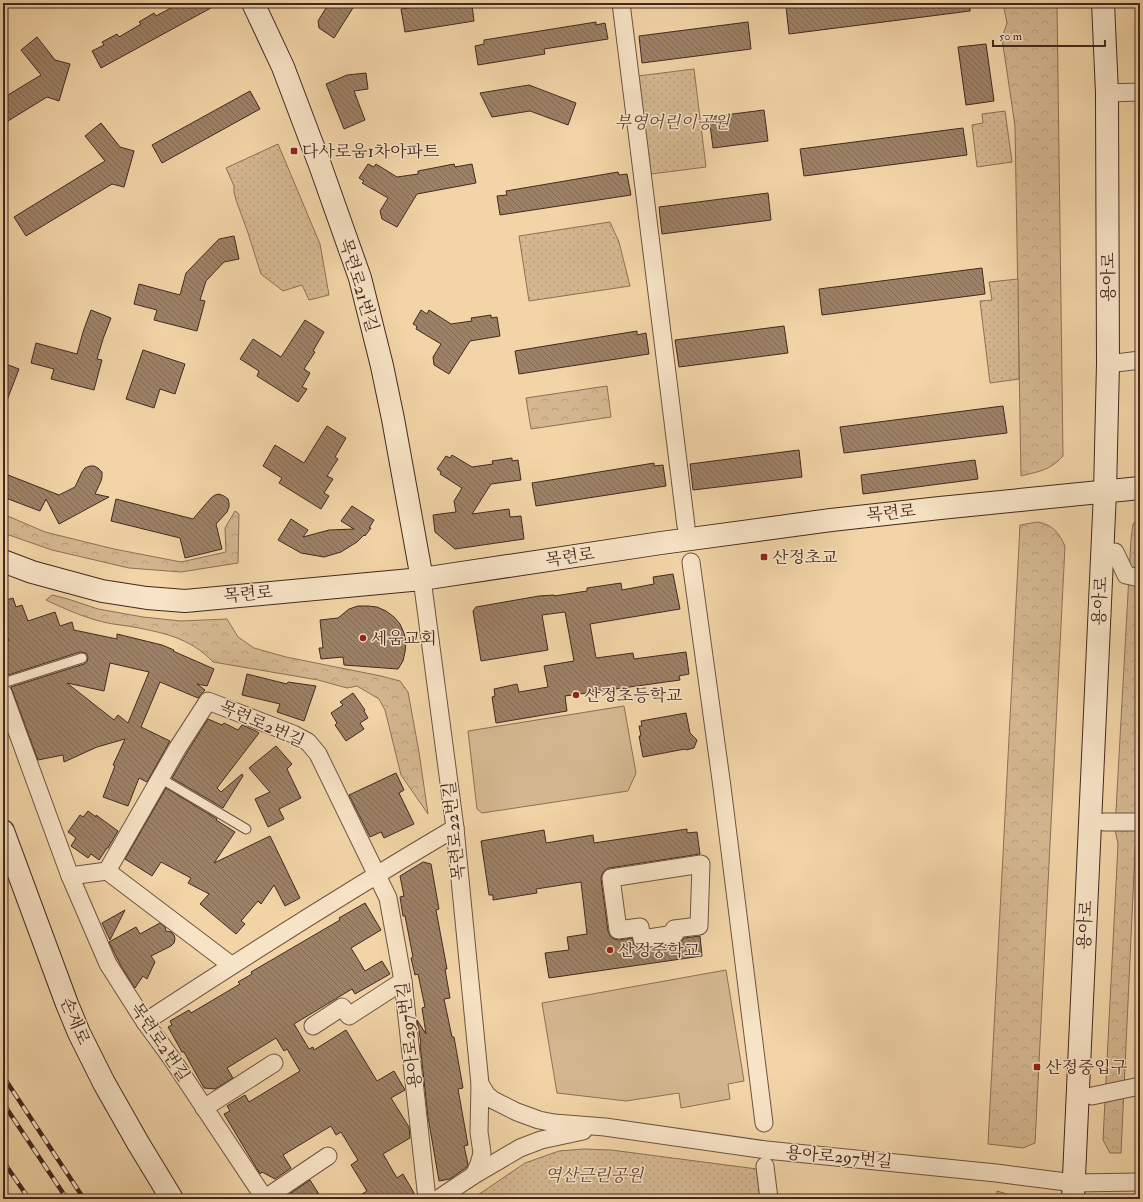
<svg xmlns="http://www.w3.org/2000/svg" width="1143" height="1202" viewBox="0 0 1143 1202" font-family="'IM FELL Double Pica','Noto Serif KR',serif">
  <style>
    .grass { fill: #d4b790; stroke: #8c7058 }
    .forest { fill: url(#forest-crowns); stroke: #8c7058 }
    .park { fill: url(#park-dots); stroke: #8c7058 }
    .building { fill: url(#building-back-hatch); stroke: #432920; fill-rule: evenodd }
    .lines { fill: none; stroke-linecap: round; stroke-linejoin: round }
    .lane-casing { stroke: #6f5442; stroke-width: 11 }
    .street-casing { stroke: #6f5442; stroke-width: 19 }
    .secondary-casing { stroke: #432920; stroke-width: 24 }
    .lane { stroke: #f7e3c6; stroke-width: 9 }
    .street { stroke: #f7e3c6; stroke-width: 17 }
    .secondary { stroke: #f7e3c6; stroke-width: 22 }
    .rail-casing { stroke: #432920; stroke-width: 4.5 }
    .rail { stroke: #f7e3c6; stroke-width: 3; stroke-dasharray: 9; stroke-linecap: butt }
    .poi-dot { fill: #8f2418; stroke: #f7e3c6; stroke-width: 1.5 }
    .labels { text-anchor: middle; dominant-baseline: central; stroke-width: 3; stroke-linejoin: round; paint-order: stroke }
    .park-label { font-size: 17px; font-style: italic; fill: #604536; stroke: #f7e3c6 }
    .poi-label { font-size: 17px; fill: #432920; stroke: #f7e3c6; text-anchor: start }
    .street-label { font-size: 17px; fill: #432920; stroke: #f7e3c6 }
  </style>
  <defs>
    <pattern id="forest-crowns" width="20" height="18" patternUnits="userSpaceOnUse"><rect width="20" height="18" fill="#d4b790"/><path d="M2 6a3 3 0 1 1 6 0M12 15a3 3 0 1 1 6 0" fill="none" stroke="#b79d7c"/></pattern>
    <pattern id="park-dots" width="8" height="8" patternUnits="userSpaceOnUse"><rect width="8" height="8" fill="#d4b790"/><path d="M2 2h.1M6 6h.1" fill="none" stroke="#b79d7c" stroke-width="1.8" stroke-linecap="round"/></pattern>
    <pattern id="building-back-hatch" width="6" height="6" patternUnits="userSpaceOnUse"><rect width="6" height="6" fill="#9e8266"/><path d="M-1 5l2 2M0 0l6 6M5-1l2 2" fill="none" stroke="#826a54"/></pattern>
  </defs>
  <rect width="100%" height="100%" fill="#f2d4a7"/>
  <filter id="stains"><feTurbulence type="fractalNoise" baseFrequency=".005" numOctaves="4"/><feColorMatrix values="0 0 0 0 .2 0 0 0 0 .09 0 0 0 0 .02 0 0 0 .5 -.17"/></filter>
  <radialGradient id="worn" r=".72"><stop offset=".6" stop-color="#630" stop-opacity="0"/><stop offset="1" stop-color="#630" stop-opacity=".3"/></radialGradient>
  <g class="grass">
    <polygon points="624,706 636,773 628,791 482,813 477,809 468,731"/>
    <polygon points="726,970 744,1081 728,1084 730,1099 681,1108 679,1093 626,1101 557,1093 542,1003"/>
  </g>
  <g class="forest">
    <path d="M 1003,3 L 1057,3 L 1063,456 C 1049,471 1040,471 1021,476 L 1015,126 L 1002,38 L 1007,23 Z"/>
    <polygon points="607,386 611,417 531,429 526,398"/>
    <polygon points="235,511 239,514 238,563 181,572 129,568 52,550 3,533 3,514 45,532 114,549 181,562 226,552 225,528"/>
    <polygon points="1140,517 1140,744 1121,1153 1110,1153 1103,1140 1118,844 1115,829 1131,539 1133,524"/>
    <path d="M 1038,522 C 1053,525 1059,533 1065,546 L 1035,1143 L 1023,1148 L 988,1144 L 1020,525 Z"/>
    <path d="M 52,595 L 68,599 L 98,609 L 143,617 L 181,621 L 227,619 L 238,637 L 254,648 L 286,657 L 381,676 L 400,681 L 408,692 L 419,752 L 428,814 L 401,775 L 385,710 L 379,699 L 357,686 L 347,688 L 318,680 L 213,662 C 190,637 160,632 128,626 C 120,625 111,624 103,622 C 83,617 65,609 46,600 Z"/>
    <polygon points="997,1191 1010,1195 1029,1197 1033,1199 997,1199"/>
  </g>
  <g class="park">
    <polygon points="694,69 706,167 651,174 638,76"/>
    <polygon points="1005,111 1012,162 977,167 972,125 983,123 982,114"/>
    <polygon points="278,144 320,244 329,295 309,300 302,285 283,291 261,274 248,233 236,200 234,192 234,186 226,168"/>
    <polygon points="610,222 619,242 630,286 529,301 519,236"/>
    <polygon points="1018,279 1019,379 990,383 980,301 992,300 989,282"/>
    <polygon points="583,1149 611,1150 757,1169 760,1199 472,1199 525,1163 559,1151"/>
  </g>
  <g class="building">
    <polygon points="180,3 220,3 101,68 92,51 104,45 102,42 117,34 119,37 141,24 139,22 154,13 156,16"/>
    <polygon points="329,3 356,3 334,38 319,28 318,21"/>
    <polygon points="441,3 465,3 465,7 472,5 474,21 405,32 401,9"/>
    <polygon points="818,3 970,3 970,11 789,34 786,7"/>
    <polygon points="596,22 596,25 605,23 608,39 544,49 545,54 478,65 475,46 484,44 484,40"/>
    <polygon points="748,22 751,49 642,63 639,36"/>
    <polygon points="37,37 55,60 70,64 59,101 47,97 3,124 3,98 41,75 21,50"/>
    <polygon points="986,44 994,101 966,105 958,47"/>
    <polygon points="366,73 368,89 354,91 365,120 344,129 326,84 347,75"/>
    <polygon points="529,85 576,103 568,125 530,111 492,117 480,93"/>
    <polygon points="250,91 260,109 162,163 152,145"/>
    <polygon points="764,110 768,141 713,148 709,117"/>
    <polygon points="101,123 120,147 134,151 124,187 112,184 26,236 14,217 105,161 85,136"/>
    <polygon points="963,128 967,155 804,176 800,149"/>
    <polygon points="368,164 374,167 376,164 397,177 418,174 418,171 454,164 455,167 472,164 476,183 417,194 397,227 382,219 380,211 388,198 362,183 364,181 359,178"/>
    <polygon points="618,172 619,175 627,174 631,195 500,215 497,196 507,195 506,191"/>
    <polygon points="768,193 771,220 662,234 659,207"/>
    <polygon points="234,236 239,259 224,262 206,281 200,300 205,301 197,331 154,320 157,310 134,304 139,284 180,295 186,273 219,239"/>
    <polygon points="982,268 985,294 822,315 819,289"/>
    <polygon points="91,310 111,318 103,339 97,359 102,360 94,390 51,379 54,369 31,363 36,343 77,354 83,332"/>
    <polygon points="421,310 427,314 429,310 451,324 472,321 471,318 491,315 491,318 497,317 500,336 470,341 449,374 434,365 433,357 441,344 416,329 417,326 413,324"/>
    <polygon points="305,320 324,332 313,351 315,352 304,369 310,373 302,387 307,389 298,402 257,376 259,371 240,359 253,339 281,357"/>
    <polygon points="784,326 788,353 679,367 675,340"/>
    <polygon points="637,331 637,335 646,333 649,354 519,374 515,351"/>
    <polygon points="143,350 185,364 175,394 160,389 154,408 126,399"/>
    <polygon points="3,363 19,369 4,408 3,408"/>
    <polygon points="1003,406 1007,433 844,453 840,427"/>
    <polygon points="327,426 346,438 335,457 338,459 327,476 333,479 324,493 329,496 321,509 279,483 282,478 263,466 275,445 304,463"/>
    <polygon points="799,450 802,477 693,490 690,464"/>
    <polygon points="452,455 472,467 493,464 492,461 512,458 512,461 518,460 521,480 491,484 472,514 509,509 510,517 521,516 524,539 455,549 435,532 433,515 456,512 454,501 462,488 440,474 441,472 437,469 446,456 450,458"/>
    <polygon points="975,460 978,479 863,494 861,475"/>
    <polygon points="654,463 654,466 663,465 666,486 536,506 532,483"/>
    <polygon points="90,466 94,466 98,468 102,472 102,477 101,481 95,494 109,497 59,524 46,499 40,511 3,497 3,473 59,495 75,487 82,472 85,468"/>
    <polygon points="219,494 224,496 228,499 229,503 229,507 227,512 216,524 222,549 185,558 180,538 111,521 116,499 193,519 211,498 215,495"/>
    <polygon points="352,506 374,520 369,528 371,528 365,536 364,535 357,542 341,552 324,557 301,553 278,540 291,519 308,530 303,537 329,530 354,529 341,521"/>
    <polygon points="673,574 680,609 590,624 596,658 633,653 634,659 686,652 689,674 679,676 680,680 565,696 567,711 496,723 492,697 495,696 494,689 517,684 519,692 548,687 544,666 574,661 565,612 542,615 548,650 481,661 473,611 476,607 539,596 554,595 554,596 587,591 587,588 621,583 622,590 654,584 653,577"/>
    <path d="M 13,598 L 16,607 L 22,605 L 28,621 L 55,612 L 60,626 L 72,622 L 74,630 L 117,639 L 117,634 L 162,645 L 174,650 L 173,651 L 214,669 L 207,686 L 197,684 L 205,690 L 198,698 L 160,682 L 141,727 L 170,741 L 147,782 L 139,778 L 128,806 L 103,797 L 115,766 L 113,765 L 125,739 L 97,747 L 64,762 L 63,755 L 38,760 L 11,687 L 84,664 L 87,662 L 88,657 L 86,653 L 80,652 L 5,676 L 3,669 L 3,643 L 9,641 L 3,625 L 3,601 ZM 110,663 L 149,672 L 128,723 L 118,715 L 114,720 L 67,683 L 104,691 Z"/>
    <polygon points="358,606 368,606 377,607 386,611 394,617 400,624 404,633 406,642 405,652 403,661 398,669 344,665 343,657 321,659 319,648 323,648 320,620 338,618 349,609"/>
    <polygon points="247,674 287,684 288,682 316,686 304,721 277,712 280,704 242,695"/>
    <polygon points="353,693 365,710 364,711 368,718 360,723 364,729 346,741 335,725 337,723 331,713 343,705 340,702"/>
    <polygon points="686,713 690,733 697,740 694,748 686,750 685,749 643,757 639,736 641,736 639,726 642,726 641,721"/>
    <polygon points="208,719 222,725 224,723 238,730 242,725 256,731 259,733 217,788 221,792 242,774 243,776 223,808 172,778 186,754"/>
    <polygon points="276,746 292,764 287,769 301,798 279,809 284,819 268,827 255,799 270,792 249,768"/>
    <polygon points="396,773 404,790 399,793 414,824 384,838 381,832 370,837 349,795"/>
    <polygon points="166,788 217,819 216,820 235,832 214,863 270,836 300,898 285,906 274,885 261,904 258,901 241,921 245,924 236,934 200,904 209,894 188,883 191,878 161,862 152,876 125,859"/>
    <polygon points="88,811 96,817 96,815 118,831 108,848 107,848 99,860 91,854 88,858 71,846 76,838 68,832 80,815 83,817"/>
    <polygon points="687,829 687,833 697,832 700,854 609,868 605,870 602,874 601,879 608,931 610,936 614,939 619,940 632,938 635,946 639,948 644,949 676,944 681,942 684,938 700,936 702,956 549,978 545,953 569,950 567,937 587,934 581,882 536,889 537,893 493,900 493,895 489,895 481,841 544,830 546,843 593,835 594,843"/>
    <polygon points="423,862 431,864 439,909 436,910 447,969 445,969 450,998 444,999 452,1037 454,1037 463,1088 458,1089 468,1145 464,1146 468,1164 467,1167 450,1179 439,1181 428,1117 420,1044 421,1043 417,1020 426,1034 422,1008 425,1007 418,974 415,975 411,958 413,957 405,916 403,916 400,897 404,896 400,876"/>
    <polygon points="365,903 381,930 351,948 365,971 382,961 390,974 355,994 352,989 294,1024 309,1049 313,1047 314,1050 346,1030 377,1081 394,1071 405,1090 391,1098 409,1127 410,1138 383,1154 397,1178 403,1174 414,1193 404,1199 354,1199 367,1191 351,1165 358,1160 341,1132 336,1135 331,1126 283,1155 291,1168 275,1179 262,1172 260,1174 224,1114 230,1111 227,1106 245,1095 249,1102 300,1071 287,1049 284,1051 276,1038 227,1068 233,1078 215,1089 204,1088 184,1052 182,1052 168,1027 172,1025 170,1021 189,1010 191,1013 240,984 238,982 252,974 251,972 340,920 339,918"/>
    <polygon points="125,910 110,940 102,923"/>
    <polygon points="160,923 165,927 166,931 171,932 174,935 175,939 174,943 171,946 151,956 155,962 147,979 143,976 135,988 121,966 109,942 136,927 140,934"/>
    <polygon points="310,1180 322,1199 282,1199"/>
  </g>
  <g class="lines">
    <g class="lane-casing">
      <g id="lane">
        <polyline points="3,683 82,658"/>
        <polyline points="160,778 246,829"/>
      </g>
    </g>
    <g class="street-casing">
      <g id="street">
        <polyline points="621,3 686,526"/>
        <polyline points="1107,93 1140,92"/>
        <polyline points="1108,364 1140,360"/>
        <polyline points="1115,552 1126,575 1140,578"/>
        <polyline points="691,562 722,787 764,1123"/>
        <polyline points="422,579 455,828 480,1084 479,1132 482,1153 479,1164 474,1175"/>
        <polyline points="3,693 70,876 108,964 145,1022 172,1059 265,1199"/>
        <polyline points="1104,822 1140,822"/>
        <polygon points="701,864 699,926 674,929 675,934 642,939 640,927 618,930 611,878"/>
        <polyline points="107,871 177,749 208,701 293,734 308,742 318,754 388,898 403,981 427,1199"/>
        <polyline points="107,871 231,965"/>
        <polyline points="70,876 107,871"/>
        <path d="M 145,1022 C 247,955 350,890 455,828"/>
        <polyline points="313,1026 342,1007 349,1016 403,981"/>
        <polyline points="480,1084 487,1095 493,1100 517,1112 539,1120 554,1123 605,1127 766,1150 996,1173 1074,1183 1140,1182"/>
        <polyline points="1092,1096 1140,1086"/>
        <polyline points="204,1108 274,1063"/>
        <polyline points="765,1166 769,1199"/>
        <polyline points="264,1199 328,1156"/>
        <polyline points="438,1199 474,1175 520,1148 541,1140 583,1131"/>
      </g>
    </g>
    <g class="secondary-casing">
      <g id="secondary">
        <polyline points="253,3 283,67 320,165 360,278 382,366 393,419 422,579"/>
        <polyline points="3,561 32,572 102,591 147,598 185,601 422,579 661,543 831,520 940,508 1140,488"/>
        <polyline points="3,831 67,1004 79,1033 104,1083 138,1143 172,1199"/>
        <polyline points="1073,1199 1105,492 1108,364 1107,93 1103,3"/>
      </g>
    </g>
    <use href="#lane" class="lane"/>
    <use href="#street" class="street"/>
    <use href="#secondary" class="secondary"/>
    <g class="rail-casing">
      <g id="rail">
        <polyline points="3,1076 84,1199"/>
        <polyline points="3,1103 67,1199"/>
        <polyline points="3,1161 29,1199"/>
      </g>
    </g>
    <use href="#rail" class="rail"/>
  </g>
  <g class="poi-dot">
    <rect x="290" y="147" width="8" height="8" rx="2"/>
    <rect x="760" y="553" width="8" height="8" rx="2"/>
    <circle cx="363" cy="638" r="4"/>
    <circle cx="576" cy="695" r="4"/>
    <circle cx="610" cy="950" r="4"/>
    <rect x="1033" y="1063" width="8" height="8" rx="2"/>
  </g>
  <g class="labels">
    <g class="park-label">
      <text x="672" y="122">부영어린이공원</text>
      <text x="594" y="1175">역산근린공원</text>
    </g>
    <g class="poi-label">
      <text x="302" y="151">다사로움1차아파트</text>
      <text x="772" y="557">산정초교</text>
      <text x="371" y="638">세움교회</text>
      <text x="584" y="695">산정초등학교</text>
      <text x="618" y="950">산정중학교</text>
      <text x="1045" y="1067">산정중입구</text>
    </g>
    <g class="street-label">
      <text transform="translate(1108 277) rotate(-90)">용아로</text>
      <text transform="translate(359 285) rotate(73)">목련로21번길</text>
      <text transform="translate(891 513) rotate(-6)">목련로</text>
      <text transform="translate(570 557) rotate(-8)">목련로</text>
      <text transform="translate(248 594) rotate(-5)">목련로</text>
      <text transform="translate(1100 601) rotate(-87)">용아로</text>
      <text transform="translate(262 724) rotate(24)">목련로2번길</text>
      <text transform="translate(454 831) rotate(-96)">목련로22번길</text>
      <text transform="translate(1085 925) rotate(-87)">용아로</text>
      <text transform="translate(75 1021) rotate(67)">손재로</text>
      <text transform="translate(409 1035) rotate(-97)">용아로297번길</text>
      <text transform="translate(160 1042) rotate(56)">목련로2번길</text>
      <text transform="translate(839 1157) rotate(5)">용아로297번길</text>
    </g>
  </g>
  <rect width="1143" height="1202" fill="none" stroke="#f2d4a7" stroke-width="16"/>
  <rect x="4" y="4" width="1135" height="1194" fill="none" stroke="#432920" stroke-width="2"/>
  <rect x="8" y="8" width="1127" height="1186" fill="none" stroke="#432920"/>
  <path d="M993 40v6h112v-6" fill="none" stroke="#432920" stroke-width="2"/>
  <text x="999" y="40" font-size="12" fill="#432920" stroke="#f7e3c6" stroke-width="3" paint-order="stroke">50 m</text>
  <rect width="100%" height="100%" filter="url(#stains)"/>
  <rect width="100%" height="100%" fill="url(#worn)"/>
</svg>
